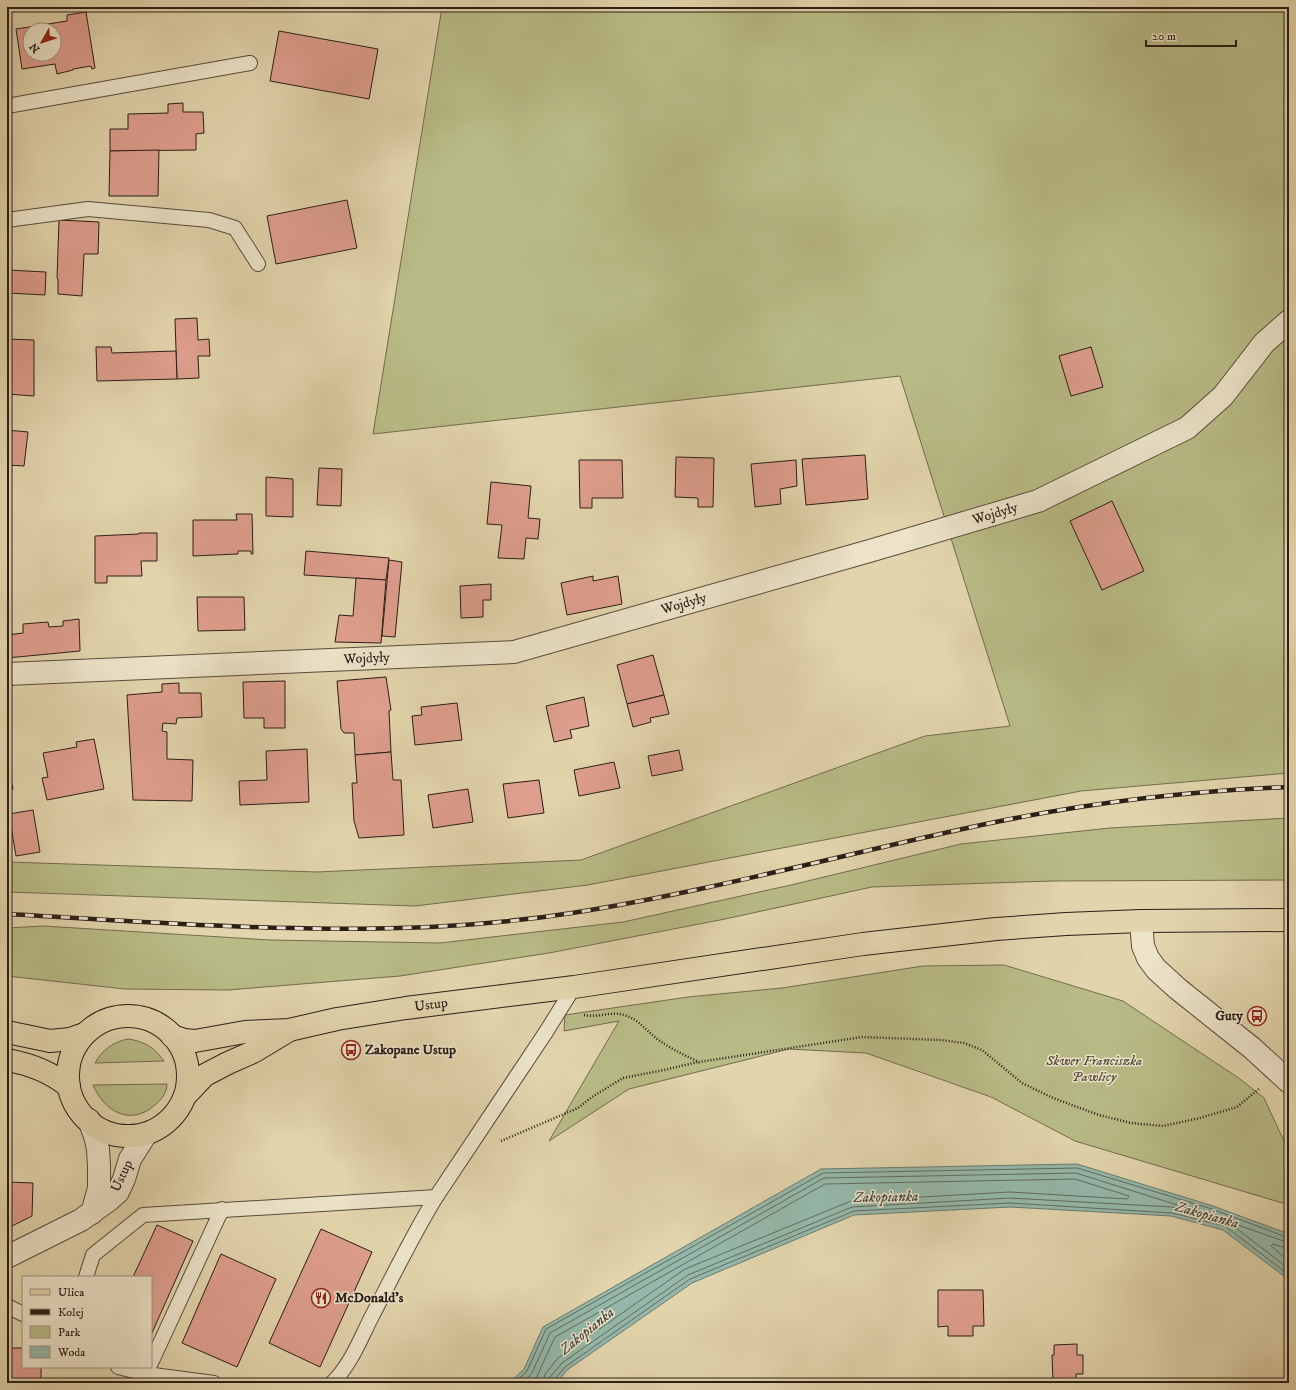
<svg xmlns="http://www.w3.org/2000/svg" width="1296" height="1390" viewBox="0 0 1296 1390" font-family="'IM FELL DW Pica',serif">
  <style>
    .green { fill: #b8bb86; stroke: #716c4e }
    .water { fill: #95b8aa; stroke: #6a7a6f }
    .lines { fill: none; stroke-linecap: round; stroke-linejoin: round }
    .shore { stroke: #606b60; stroke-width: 1 }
    .building { fill: #de9e8d; stroke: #2a1e17; fill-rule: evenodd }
    .service-casing { stroke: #584c3c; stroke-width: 16 }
    .minor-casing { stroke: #584c3c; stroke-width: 24 }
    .primary-casing { stroke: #2a1e17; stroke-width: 24 }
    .path { stroke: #2a1e17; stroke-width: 2.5; stroke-dasharray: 1 2; stroke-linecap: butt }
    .service { stroke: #ece3c9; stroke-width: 14 }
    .minor { stroke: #ece3c9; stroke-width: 22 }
    .primary { stroke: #e2d4ac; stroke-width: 22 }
    .rail-casing { stroke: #2a1e17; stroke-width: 4.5 }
    .rail { stroke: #ece3c9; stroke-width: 3; stroke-dasharray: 9; stroke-linecap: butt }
    .labels { text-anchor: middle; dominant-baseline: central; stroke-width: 3; stroke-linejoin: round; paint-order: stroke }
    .street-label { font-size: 14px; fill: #2a1e17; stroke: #ece3c9 }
    .poi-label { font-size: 14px; font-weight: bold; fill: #2a1e17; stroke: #ece3c9; text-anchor: start }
    .park-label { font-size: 14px; font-style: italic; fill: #554d38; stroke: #ece3c9 }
    .water-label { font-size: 15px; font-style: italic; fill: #4a4c43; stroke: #ece3c9 }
  </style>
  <rect width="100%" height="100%" fill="#e2d4ac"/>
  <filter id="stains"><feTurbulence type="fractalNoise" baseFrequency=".005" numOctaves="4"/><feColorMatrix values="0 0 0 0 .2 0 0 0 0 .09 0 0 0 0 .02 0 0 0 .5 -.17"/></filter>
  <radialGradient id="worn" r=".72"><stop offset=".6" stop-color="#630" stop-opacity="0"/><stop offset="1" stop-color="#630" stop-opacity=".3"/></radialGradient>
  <g class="green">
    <polygon points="442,7 1289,7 1289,773 1081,791 588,885 415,906 7,892 7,862 317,872 581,860 925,736 1010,726 900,376 373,434"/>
    <polygon points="1289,818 1289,880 1052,881 872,887 725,919 549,953 400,976 228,990 125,989 7,976 7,928 43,926 270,940 440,943 623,922 791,885 961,844 1110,828"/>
    <polygon points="1004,965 1123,1001 1240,1079 1264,1098 1289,1152 1289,1205 1075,1141 991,1097 866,1053 789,1049 629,1089 549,1141 619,1021 564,1031 565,1015 688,997 782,988 923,966"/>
    <path d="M 128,1039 C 144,1041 155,1048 164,1061 L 95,1063 C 102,1050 113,1042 128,1039 Z"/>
    <path d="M 167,1084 C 167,1093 161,1100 155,1105 C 130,1127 104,1111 93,1085 Z"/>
  </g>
  <polygon class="water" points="1077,1164 1213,1206 1289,1234 1289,1280 1223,1230 1171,1216 1010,1207 854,1215 692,1283 567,1370 557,1383 509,1383 524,1369 543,1327 821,1169"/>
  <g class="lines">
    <g class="shore">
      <polyline points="1289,1243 1238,1225 1235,1226 1236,1228 1289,1269"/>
      <polyline points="1289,1249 1273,1244 1271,1246 1289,1261"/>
      <polyline points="515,1383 527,1371 546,1329 823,1173 1077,1168 1212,1209 1289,1238"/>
      <polyline points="522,1383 532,1373 550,1333 824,1178 1076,1173 1187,1208 1185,1211 1172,1207 1010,1198 852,1207 688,1275 562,1363 550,1377 549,1383"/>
      <polyline points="531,1383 537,1376 555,1337 825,1184 1075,1179 1129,1196 1127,1199 1010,1192 851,1201 685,1269 558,1358 545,1374 543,1383"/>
      <polyline points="554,1383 555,1379 565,1367 690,1279 854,1211 1010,1203 1172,1213 1225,1226 1289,1275"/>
    </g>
  </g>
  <g class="building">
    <path d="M 86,12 L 95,68 L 92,69 L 91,66 L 73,69 L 73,70 L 57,74 L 55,64 L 22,69 L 16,29 L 67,21 L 67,15 ZM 30,30 L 54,30 L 54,54 L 30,54 Z"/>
    <polygon points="279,31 378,49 369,99 270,81"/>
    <polygon points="183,103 183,112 203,112 204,133 196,134 196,150 110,151 110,129 128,129 128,114 168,113 168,104"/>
    <polygon points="159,150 158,196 109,196 110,151"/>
    <polygon points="347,200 357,248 276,264 267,216"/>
    <polygon points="59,220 99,222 98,254 84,254 82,296 58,294 58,279 57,278"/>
    <polygon points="7,270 46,272 45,295 7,293"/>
    <polygon points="197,318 198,340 209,339 210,356 198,356 199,378 177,379 175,319"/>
    <polygon points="7,339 34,340 34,396 7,394"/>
    <polygon points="96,347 111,347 112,353 176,351 177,379 97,381"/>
    <polygon points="1091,347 1103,387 1071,396 1059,356"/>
    <polygon points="7,430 28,432 24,466 7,465"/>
    <polygon points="865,455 868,499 806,505 802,459"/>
    <polygon points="676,457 714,458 713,507 698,507 698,498 675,497"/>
    <polygon points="579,460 622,460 623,498 592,498 592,508 580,508"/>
    <polygon points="796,460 797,486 780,489 781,504 755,507 751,464"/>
    <polygon points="319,468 342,469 341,506 317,505"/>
    <polygon points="266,477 293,479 293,517 266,516"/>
    <polygon points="491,482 531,486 528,518 540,519 538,539 526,538 524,559 498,558 502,525 487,524"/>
    <polygon points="1112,501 1144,571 1102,590 1070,521"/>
    <polygon points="236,514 252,514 253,554 251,554 251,551 238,551 238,554 193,556 193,520 237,520"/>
    <polygon points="139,533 157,533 157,561 141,561 142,576 107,576 107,583 95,583 95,536 139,534"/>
    <polygon points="306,551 389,558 386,580 304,575"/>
    <polygon points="389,560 402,562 395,637 382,636"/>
    <polygon points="593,576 593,581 618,576 622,604 567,615 561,583"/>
    <polygon points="356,578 386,580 381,643 335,642 339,615 353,616"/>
    <polygon points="491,584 491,600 483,600 483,617 461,618 460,586"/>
    <polygon points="197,597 244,597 245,630 198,631"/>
    <polygon points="79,619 80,651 7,658 7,635 23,633 23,624 48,622 49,627 63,626 63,621"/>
    <polygon points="653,655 664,695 627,704 617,665"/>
    <polygon points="386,677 391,710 389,711 391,752 355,755 354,733 344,733 341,729 337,681"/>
    <polygon points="285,681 285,728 264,728 264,718 244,718 243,682"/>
    <polygon points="179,683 179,693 201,693 202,717 177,718 176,724 163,723 162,731 167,732 167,759 193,760 192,801 133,800 127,695 162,692 162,684"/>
    <polygon points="664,695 669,714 650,718 651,722 633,727 627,704"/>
    <polygon points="584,697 589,726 570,730 572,738 554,742 546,706"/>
    <polygon points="457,703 462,740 415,745 412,716 422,715 421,707"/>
    <polygon points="94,739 104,789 47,800 42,778 48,777 43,753 77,747 76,742"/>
    <polygon points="307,749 309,802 240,805 239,781 267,780 266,751"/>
    <polygon points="679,750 683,770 652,776 648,756"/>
    <polygon points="391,752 393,780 401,780 404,835 359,838 354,821 352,783 357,783 355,755"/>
    <polygon points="7,760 13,789 7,791"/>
    <polygon points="614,762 620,788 579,796 574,770"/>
    <polygon points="539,780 544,813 508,818 503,784"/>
    <polygon points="468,789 473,822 433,828 428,795"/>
    <polygon points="33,810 40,852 16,856 9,814"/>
    <polygon points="7,1182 33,1183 32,1216 8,1228 9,1205 7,1205"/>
    <polygon points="157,1225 193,1241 151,1335 151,1277 133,1277"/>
    <polygon points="321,1229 372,1252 320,1367 269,1343"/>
    <polygon points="221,1254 276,1279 237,1367 182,1343"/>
    <polygon points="938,1290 983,1290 984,1326 973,1326 973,1336 948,1336 948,1326 938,1327"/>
    <polygon points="1077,1344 1077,1355 1083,1355 1083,1374 1076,1374 1076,1383 1053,1383 1052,1355 1054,1355 1054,1345"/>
    <polygon points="7,1348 23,1348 23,1367 41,1367 41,1383 7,1383"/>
  </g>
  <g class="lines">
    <g class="service-casing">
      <g id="service">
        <polyline points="7,106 250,63"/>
        <polyline points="7,220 88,209 209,220 235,228 258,264"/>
        <polyline points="86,1277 93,1255 143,1215 436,1197"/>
        <polyline points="7,1306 23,1314"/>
        <polyline points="151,1363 222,1209"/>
        <polyline points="118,1367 146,1374 214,1383"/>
        <path d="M 332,1383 C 350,1366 360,1340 371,1318 C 392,1278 412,1236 436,1197 L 546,1032 L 574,987"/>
      </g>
    </g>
    <g class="minor-casing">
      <g id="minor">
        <path id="s1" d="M 7,674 L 514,652 L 873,550 L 1038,501 L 1187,428 L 1223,396 L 1264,343 L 1289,321"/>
        <polyline points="1141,921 1143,946 1148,958 1156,969 1178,989 1252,1048 1289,1082"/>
        <polyline points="89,1120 95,1136 98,1149 99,1166 99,1188 92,1213"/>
        <polyline points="7,1257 81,1220 109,1200 118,1192 124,1179 130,1159 146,1134"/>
      </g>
    </g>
    <g class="primary-casing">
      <g id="primary">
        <circle cx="128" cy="1076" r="60"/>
        <polyline points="7,1032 50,1041 70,1039 84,1034"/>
        <path id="s2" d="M 172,1036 L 184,1040 L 195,1041 L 245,1032 L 289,1030 L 337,1019 L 406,1008 L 574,987 L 863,944 L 996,929 L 1066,924 L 1141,921 L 1289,920"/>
        <path d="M 7,1060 C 30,1064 51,1072 69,1087"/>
        <polyline points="187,1094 205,1075 228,1063 253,1052 288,1031"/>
      </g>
    </g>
    <g class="path">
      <path d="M 584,1015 C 597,1018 612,1011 624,1015 C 640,1020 643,1028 656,1038 C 669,1048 684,1055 699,1062 L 862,1037 L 941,1040 L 964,1043 L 982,1050 L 1022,1083 L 1053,1098 L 1099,1115 L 1131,1123 L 1163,1126 L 1200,1118 L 1237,1107 L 1259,1089"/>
      <polyline points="501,1141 578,1108 592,1097 623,1078 664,1070 698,1062"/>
    </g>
    <use href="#service" class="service"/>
    <use href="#minor" class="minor"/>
    <use href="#primary" class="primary"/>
    <g class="rail-casing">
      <path id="rail" d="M 7,914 C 195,924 385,942 572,913 C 712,891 848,853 986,824 C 1086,803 1187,791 1289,787"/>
    </g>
    <use href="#rail" class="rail"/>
  </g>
  <defs>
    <g id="bus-ring" transform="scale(1)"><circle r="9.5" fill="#ece3c9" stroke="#8f2418" stroke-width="1.5"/><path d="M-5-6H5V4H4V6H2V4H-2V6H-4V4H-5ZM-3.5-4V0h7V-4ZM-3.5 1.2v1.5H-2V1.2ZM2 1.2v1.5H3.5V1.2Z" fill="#8f2418"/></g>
    <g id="restaurant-ring" transform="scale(1)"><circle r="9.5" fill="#ece3c9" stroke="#8f2418" stroke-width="1.5"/><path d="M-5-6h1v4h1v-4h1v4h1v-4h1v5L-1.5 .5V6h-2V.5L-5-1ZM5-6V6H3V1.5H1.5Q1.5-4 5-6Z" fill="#8f2418"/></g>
  </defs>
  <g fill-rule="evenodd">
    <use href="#bus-ring" x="1257" y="1016"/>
    <use href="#bus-ring" x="351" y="1050"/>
    <use href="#restaurant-ring" x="321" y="1298"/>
  </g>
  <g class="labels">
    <g class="street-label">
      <text stroke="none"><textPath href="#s1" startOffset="1008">Wojdyły</textPath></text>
      <text stroke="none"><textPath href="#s1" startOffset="684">Wojdyły</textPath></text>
      <text stroke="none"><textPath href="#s1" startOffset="360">Wojdyły</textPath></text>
      <text stroke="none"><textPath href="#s2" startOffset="263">Ustup</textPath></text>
      <text transform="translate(122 1176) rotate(-65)">Ustup</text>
    </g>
    <g class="poi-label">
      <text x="1243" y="1016" text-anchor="end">Guty</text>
      <text x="365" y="1050">Zakopane Ustup</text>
      <text x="335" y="1298">McDonald's</text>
    </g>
    <g class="park-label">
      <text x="1094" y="1061">Skwer Franciszka<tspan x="1094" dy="16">Pawlicy</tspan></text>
    </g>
    <g class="water-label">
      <text transform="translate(886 1197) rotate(-1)">Zakopianka</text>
      <text transform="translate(1207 1215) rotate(16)">Zakopianka</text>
      <text transform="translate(587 1331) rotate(-39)">Zakopianka</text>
    </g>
  </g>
  <rect width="1296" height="1390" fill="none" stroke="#e2d4ac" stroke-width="24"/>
  <rect x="8" y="8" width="1280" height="1374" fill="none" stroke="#2a1e17" stroke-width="2"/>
  <rect x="12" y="12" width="1272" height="1366" fill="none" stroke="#2a1e17"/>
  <rect x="22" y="1276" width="130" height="92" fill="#ece3c9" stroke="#9e9482"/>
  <rect x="30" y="1289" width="20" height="6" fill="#e2d4ac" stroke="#9e9482"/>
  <text x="58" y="1296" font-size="12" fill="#2a1e17">Ulica</text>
  <rect x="30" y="1309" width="20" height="6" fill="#2a1e17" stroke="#9e9482"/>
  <text x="58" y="1316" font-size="12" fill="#2a1e17">Kolej</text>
  <rect x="30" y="1326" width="20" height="12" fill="#b8bb86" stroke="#9e9482"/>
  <text x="58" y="1336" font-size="12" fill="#2a1e17">Park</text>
  <rect x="30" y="1346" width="20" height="12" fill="#95b8aa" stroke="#9e9482"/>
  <text x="58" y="1356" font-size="12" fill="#2a1e17">Woda</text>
  <g transform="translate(42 42) rotate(231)"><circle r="19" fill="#ece3c9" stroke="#9e9482"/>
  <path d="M0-3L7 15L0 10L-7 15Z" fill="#8f2418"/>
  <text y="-6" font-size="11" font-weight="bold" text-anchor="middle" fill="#2a1e17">N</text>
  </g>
  <path d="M1146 40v6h90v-6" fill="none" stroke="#2a1e17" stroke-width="2"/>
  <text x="1152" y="40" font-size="12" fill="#2a1e17" stroke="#ece3c9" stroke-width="3" paint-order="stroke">20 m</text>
  <rect width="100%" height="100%" filter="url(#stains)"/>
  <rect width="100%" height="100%" fill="url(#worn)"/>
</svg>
